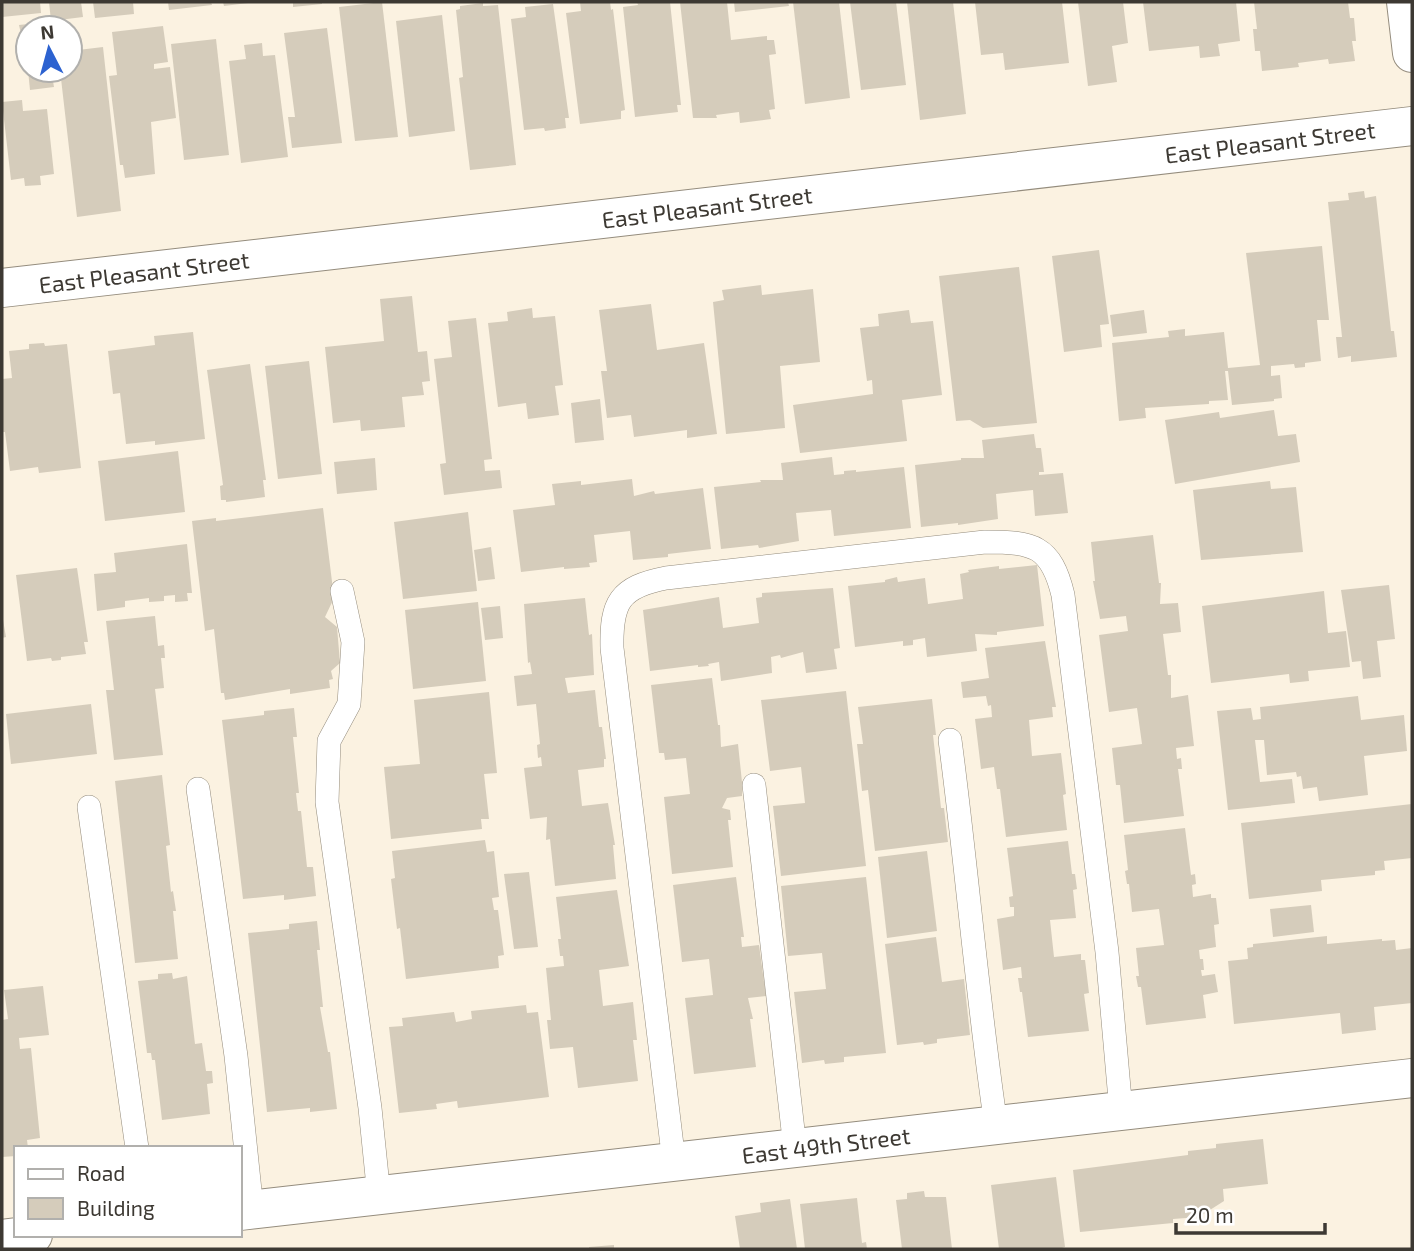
<svg xmlns="http://www.w3.org/2000/svg" width="1414" height="1251" viewBox="0 0 1414 1251" font-family="'Exo 2',sans-serif">
  <style>
    .building { fill: #d5ccbb }
    .lines { fill: none; stroke-linecap: round; stroke-linejoin: round }
    .service-casing { stroke: #948c7d; stroke-width: 24 }
    .minor-casing { stroke: #948c7d; stroke-width: 40 }
    .service { stroke: #fff; stroke-width: 23 }
    .minor { stroke: #fff; stroke-width: 38 }
    .labels { text-anchor: middle; dominant-baseline: central; stroke-width: 5; stroke-linejoin: round; paint-order: stroke }
    .street-label { font-size: 23px; fill: #3d3933; stroke: #fff }
  </style>
  <rect width="100%" height="100%" fill="#fbf2e1"/>
  <g class="building">
    <polygon points="2,2 40,2 41,13 2,17"/>
    <polygon points="49,2 81,2 83,17 51,21"/>
    <polygon points="93,2 133,2 134,14 95,18"/>
    <polygon points="168,2 211,2 212,5 169,10"/>
    <polygon points="223,2 247,2 248,3 224,6"/>
    <polygon points="293,2 322,2 322,4 293,7"/>
    <polygon points="382,2 398,137 355,141 339,7"/>
    <polygon points="580,2 610,2 611,10 613,9 625,110 621,111 621,119 580,124 566,13 581,11"/>
    <polygon points="637,2 670,2 681,105 677,105 678,112 635,117 623,7 638,5"/>
    <polygon points="680,2 727,2 731,40 767,36 767,40 774,40 776,54 769,55 775,109 769,110 771,119 740,123 739,112 716,115 717,118 693,118"/>
    <polygon points="734,2 788,2 789,6 735,12"/>
    <polygon points="793,2 839,2 850,98 805,104"/>
    <polygon points="850,2 896,2 906,85 861,90"/>
    <polygon points="907,2 953,2 966,114 920,120"/>
    <polygon points="975,2 1062,2 1069,63 1005,70 1003,53 981,55"/>
    <polygon points="1078,2 1123,2 1128,43 1112,46 1117,82 1088,86"/>
    <polygon points="1143,2 1236,2 1240,41 1218,44 1220,56 1200,58 1199,46 1149,51"/>
    <polygon points="1254,2 1348,2 1350,18 1354,18 1356,41 1352,41 1355,61 1329,64 1328,59 1298,63 1299,67 1262,71 1260,51 1255,51 1253,29 1257,29"/>
    <polygon points="483,3 483,6 498,5 516,165 470,170 459,78 463,77 456,10 460,9 460,6"/>
    <polygon points="553,4 569,118 565,118 566,128 545,131 544,128 524,130 511,19 526,17 525,7"/>
    <polygon points="442,15 455,131 409,137 396,21"/>
    <polygon points="46,22 47,28 28,28 28,33 21,34 19,25"/>
    <polygon points="163,26 168,62 154,64 154,69 170,67 176,118 151,122 155,174 125,178 123,165 120,165 109,76 117,75 112,32"/>
    <polygon points="327,28 342,143 292,148 288,117 295,117 284,33"/>
    <polygon points="216,39 229,155 184,160 171,44"/>
    <polygon points="262,43 263,56 275,55 288,157 241,163 229,61 246,59 244,45"/>
    <polygon points="103,47 121,211 77,217 60,70 70,70 70,51"/>
    <polygon points="28,70 51,70 54,87 30,90"/>
    <polygon points="22,100 23,111 47,109 54,174 40,176 41,185 25,186 24,178 11,180 2,102"/>
    <polygon points="1364,191 1365,198 1376,196 1391,331 1394,331 1397,357 1351,362 1351,356 1338,358 1336,337 1342,337 1328,202 1349,200 1348,193"/>
    <polygon points="1322,246 1329,320 1317,320 1321,361 1305,363 1305,367 1295,368 1294,364 1271,366 1271,376 1280,375 1282,398 1274,399 1274,401 1232,405 1228,371 1225,371 1228,400 1209,401 1209,404 1145,408 1146,418 1119,421 1112,343 1169,337 1168,331 1185,329 1185,336 1224,332 1228,368 1260,365 1246,253"/>
    <polygon points="1099,250 1109,324 1100,325 1102,347 1064,352 1052,256"/>
    <polygon points="1019,267 1037,423 983,428 970,420 956,421 939,276"/>
    <polygon points="761,285 762,295 813,289 820,362 780,366 785,428 726,434 713,302 724,300 722,290"/>
    <polygon points="412,296 418,352 427,351 430,381 422,382 424,395 402,397 405,427 361,431 360,420 333,423 325,347 384,341 380,299"/>
    <polygon points="651,304 657,350 704,343 717,434 687,438 687,430 634,437 631,415 607,418 601,371 607,371 599,310"/>
    <polygon points="532,308 533,318 555,316 563,385 555,386 559,415 528,419 526,403 498,407 488,323 508,321 507,312"/>
    <polygon points="909,310 911,323 933,321 942,395 902,400 907,441 800,453 793,405 873,394 872,380 867,381 860,328 879,326 878,314"/>
    <polygon points="1144,310 1147,333 1113,337 1110,315"/>
    <polygon points="476,318 492,459 484,460 485,471 500,470 502,488 444,495 440,464 446,463 434,359 452,357 448,321"/>
    <polygon points="193,332 205,439 155,445 155,441 126,444 120,393 113,394 108,351 155,345 154,336"/>
    <polygon points="44,343 45,346 67,344 81,468 39,473 38,467 10,471 5,432 2,432 2,379 12,378 9,351 29,349 29,344"/>
    <polygon points="309,361 322,474 278,479 265,366"/>
    <polygon points="250,364 266,480 263,480 265,497 226,502 226,500 221,500 220,486 223,485 207,370"/>
    <polygon points="600,399 604,440 575,443 571,403"/>
    <polygon points="1274,410 1278,436 1296,434 1300,462 1175,484 1165,420 1219,412 1220,418"/>
    <polygon points="1034,434 1036,448 1041,448 1044,472 1039,472 1039,475 1063,473 1068,513 1035,516 1033,490 996,494 998,519 958,525 958,523 921,527 915,465 961,460 961,458 984,458 982,440"/>
    <polygon points="178,451 185,512 105,521 98,461"/>
    <polygon points="832,457 834,475 844,474 844,471 856,470 856,472 904,467 911,528 834,536 831,510 796,513 799,541 759,548 758,545 721,549 714,487 761,482 760,480 783,480 781,463"/>
    <polygon points="375,458 377,490 337,494 334,462"/>
    <polygon points="632,479 634,496 654,491 655,494 703,488 711,549 668,554 668,557 633,560 630,531 594,535 597,562 589,563 590,567 564,569 564,567 521,572 513,510 555,505 552,484 581,481 581,485"/>
    <polygon points="1270,481 1271,489 1296,487 1303,552 1201,560 1193,490"/>
    <polygon points="323,508 334,598 325,617 337,627 340,663 331,671 333,679 329,680 330,688 290,694 290,689 225,700 224,693 221,693 214,629 205,631 192,521 216,518 216,521"/>
    <polygon points="468,512 477,591 403,599 394,522"/>
    <polygon points="1153,535 1159,583 1161,583 1160,604 1178,603 1181,632 1163,634 1168,675 1171,675 1171,698 1188,695 1194,746 1176,748 1177,759 1181,758 1182,769 1178,769 1184,816 1124,823 1120,785 1116,785 1112,748 1142,744 1137,708 1109,712 1099,635 1128,631 1126,616 1100,619 1093,581 1095,581 1091,542"/>
    <polygon points="187,544 192,593 187,593 188,601 175,602 175,595 164,596 164,601 149,602 149,598 125,601 125,607 97,611 94,574 116,572 114,553"/>
    <polygon points="491,547 495,579 478,581 474,550"/>
    <polygon points="1037,565 1044,626 997,632 997,635 975,634 977,651 927,657 925,638 913,640 913,645 903,646 903,641 855,647 848,586 885,582 885,580 897,577 898,582 925,578 928,604 963,599 960,574 969,572 968,570 999,566 999,569"/>
    <polygon points="77,568 88,642 84,642 86,654 61,657 61,660 52,661 51,658 27,661 16,575"/>
    <polygon points="1389,585 1395,639 1377,641 1381,677 1363,679 1361,661 1352,662 1341,590"/>
    <polygon points="833,588 840,648 834,649 837,669 806,673 803,652 781,658 780,655 771,657 772,673 721,681 719,662 708,664 709,666 698,667 698,665 650,671 643,610 719,597 723,628 759,623 756,598 762,597 762,593"/>
    <polygon points="1324,591 1328,633 1346,631 1350,667 1308,671 1309,681 1290,683 1289,674 1211,683 1202,606"/>
    <polygon points="585,598 589,635 592,634 594,675 565,678 568,693 595,690 599,727 602,727 606,759 604,759 604,767 578,770 582,806 608,803 615,845 613,845 616,879 555,886 550,839 546,840 547,817 530,819 524,768 542,766 541,757 538,758 537,745 540,744 536,704 517,706 514,676 532,674 530,662 528,663 524,604"/>
    <polygon points="478,602 486,681 413,689 405,610"/>
    <polygon points="500,606 503,638 485,640 481,608"/>
    <polygon points="2,614 6,637 2,638"/>
    <polygon points="155,616 158,646 164,645 165,658 161,658 164,688 155,689 163,755 114,760 106,690 114,690 106,621"/>
    <polygon points="1045,641 1056,707 1052,707 1053,717 1029,720 1032,756 1061,753 1066,794 1063,795 1067,830 1006,837 1000,789 997,789 994,767 981,769 975,719 992,717 991,705 988,706 986,696 963,698 961,682 989,678 985,648"/>
    <polygon points="712,678 718,725 720,725 721,747 738,744 742,782 742,796 727,798 722,808 730,810 731,820 728,820 733,867 672,874 664,797 690,794 686,758 665,760 664,753 659,753 651,685"/>
    <polygon points="846,691 866,866 781,876 773,806 805,803 801,767 770,771 761,700"/>
    <polygon points="489,692 497,773 484,774 489,819 481,819 482,829 391,839 384,767 420,764 414,700"/>
    <polygon points="1358,696 1361,720 1404,715 1407,751 1364,756 1368,795 1319,801 1317,787 1303,789 1301,776 1297,777 1296,772 1267,775 1264,740 1255,740 1260,782 1292,779 1295,803 1228,810 1217,711 1251,708 1253,720 1261,719 1260,707"/>
    <polygon points="932,699 936,735 933,735 941,808 944,808 948,842 875,851 868,790 862,791 857,744 863,744 858,707"/>
    <polygon points="91,704 97,754 11,764 6,714"/>
    <polygon points="294,708 297,737 293,737 299,793 296,793 298,811 301,811 307,867 313,867 316,896 284,900 284,895 243,899 222,720 264,715 264,711"/>
    <polygon points="162,775 170,845 166,846 171,892 173,891 176,911 173,911 178,959 135,963 115,781"/>
    <polygon points="1412,804 1412,858 1384,861 1385,870 1375,871 1375,875 1321,880 1322,891 1249,899 1241,823"/>
    <polygon points="1185,828 1191,875 1195,874 1196,884 1192,885 1193,897 1211,894 1211,898 1216,898 1219,924 1214,925 1216,947 1199,950 1200,959 1203,959 1204,970 1201,970 1202,976 1215,974 1218,992 1203,995 1206,1018 1146,1025 1141,987 1138,987 1136,976 1139,976 1136,948 1164,945 1159,909 1132,912 1129,884 1127,884 1125,871 1128,870 1124,835"/>
    <polygon points="485,840 487,852 494,851 499,897 492,898 494,910 498,910 504,955 498,956 499,968 406,979 400,928 397,929 391,879 395,878 392,851"/>
    <polygon points="1068,841 1072,874 1075,874 1077,889 1073,890 1076,918 1050,920 1054,957 1081,954 1081,960 1085,960 1089,993 1084,994 1089,1031 1028,1037 1022,992 1020,992 1018,978 1022,978 1021,967 1003,970 997,919 1014,916 1014,907 1010,907 1009,897 1013,896 1007,848"/>
    <polygon points="927,851 937,931 887,938 878,857"/>
    <polygon points="529,872 538,947 514,949 504,874"/>
    <polygon points="736,877 744,937 741,937 742,947 759,945 766,996 748,998 753,1019 750,1019 756,1067 694,1074 685,998 713,995 709,959 682,962 673,885"/>
    <polygon points="866,877 886,1053 844,1057 844,1062 825,1064 824,1060 802,1063 794,992 826,989 822,953 788,956 781,886"/>
    <polygon points="617,890 629,966 599,970 603,1006 633,1002 637,1040 633,1040 638,1081 578,1088 573,1047 550,1049 547,1020 551,1020 546,968 564,966 563,956 560,956 558,939 561,939 556,897"/>
    <polygon points="1311,905 1314,932 1273,937 1270,909"/>
    <polygon points="317,921 320,950 317,950 323,1007 320,1007 328,1052 330,1052 337,1109 310,1112 310,1108 267,1112 248,933 289,929 289,924"/>
    <polygon points="1327,936 1327,944 1382,939 1382,941 1395,940 1396,950 1412,948 1412,1003 1374,1007 1376,1030 1342,1034 1340,1013 1234,1024 1228,961 1248,959 1247,948 1253,947 1253,944"/>
    <polygon points="936,937 942,982 964,979 970,1035 937,1039 937,1043 924,1045 923,1042 897,1045 885,944"/>
    <polygon points="172,973 173,979 187,976 195,1044 202,1043 206,1071 212,1071 213,1083 207,1084 210,1114 162,1120 155,1060 152,1060 151,1053 147,1053 138,981 158,979 158,974"/>
    <polygon points="43,986 49,1035 19,1038 20,1049 31,1048 40,1138 27,1140 28,1148 16,1148 16,1156 2,1157 2,1020 8,1019 4,990"/>
    <polygon points="526,1005 527,1013 538,1012 549,1097 458,1108 457,1101 436,1104 437,1109 399,1113 389,1027 403,1026 402,1018 454,1012 456,1022 472,1019 471,1011"/>
    <polygon points="1263,1139 1268,1184 1223,1189 1224,1201 1199,1217 1173,1219 1173,1223 1080,1232 1073,1170 1188,1155 1188,1151 1216,1148 1216,1144"/>
    <polygon points="1056,1177 1065,1247 1059,1249 999,1249 991,1185"/>
    <polygon points="924,1191 925,1197 946,1197 952,1249 902,1249 896,1200 907,1199 907,1193"/>
    <polygon points="857,1198 862,1243 866,1242 867,1249 805,1249 800,1204"/>
    <polygon points="790,1199 797,1249 740,1249 735,1216 761,1212 760,1203"/>
    <polygon points="614,1245 614,1249 589,1249 589,1247"/>
  </g>
  <g class="lines">
    <g class="service-casing">
      <g id="service">
        <polyline points="342,591 353,642 349,704 329,741 327,802 370,1108 379,1196"/>
        <path d="M 950,740 C 967,868 977,997 996,1125"/>
        <polyline points="754,785 795,1148"/>
        <polyline points="198,789 236,1056 252,1210"/>
        <polyline points="89,807 137,1148"/>
        <path d="M 674,1162 L 612,648 C 611,603 619,587 666,578 L 985,542 C 1033,542 1051,545 1063,595 L 1107,952 L 1121,1111"/>
      </g>
    </g>
    <g class="minor-casing">
      <g id="minor">
        <polyline points="1406,2 1412,53"/>
        <polyline points="2,288 1412,126"/>
        <polyline points="240,1211 1412,1078"/>
        <polyline points="2,1239 33,1235"/>
      </g>
    </g>
    <use href="#service" class="service"/>
    <use href="#minor" class="minor"/>
  </g>
  <g class="labels">
    <g class="street-label">
      <text transform="translate(1270 142) rotate(-7)">East Pleasant Street</text>
      <text transform="translate(707 207) rotate(-7)">East Pleasant Street</text>
      <text transform="translate(144 272) rotate(-7)">East Pleasant Street</text>
      <text transform="translate(826 1145) rotate(-7)">East 49th Street</text>
    </g>
  </g>
  <rect width="1414" height="1251" fill="none" stroke="#3d3933" stroke-width="7"/>
  <rect x="14" y="1146" width="228" height="91" fill="#ffffff" stroke="#b1b0ad" stroke-width="2"/>
  <rect x="28" y="1169" width="35" height="10" fill="#ffffff" stroke="#b1b0ad" stroke-width="2"/>
  <text x="77" y="1181" font-size="21" fill="#3d3933">Road</text>
  <rect x="28" y="1198" width="35" height="21" fill="#d5ccbb" stroke="#b1b0ad" stroke-width="2"/>
  <text x="77" y="1216" font-size="21" fill="#3d3933">Building</text>
  <g transform="translate(49 49) rotate(354)"><circle r="33" fill="#ffffff" stroke="#b1b0ad" stroke-width="2"/>
  <path d="M0-5L12 26L0 18L-12 26Z" fill="#2c62d0"/>
  <text y="-10" font-size="19" font-weight="bold" text-anchor="middle" fill="#3d3933">N</text>
  </g>
  <path d="M1176 1223v10h149v-10" fill="none" stroke="#3d3933" stroke-width="3.5"/>
  <text x="1186" y="1223" font-size="21" fill="#3d3933" stroke="#ffffff" stroke-width="5" paint-order="stroke">20 m</text>
</svg>
